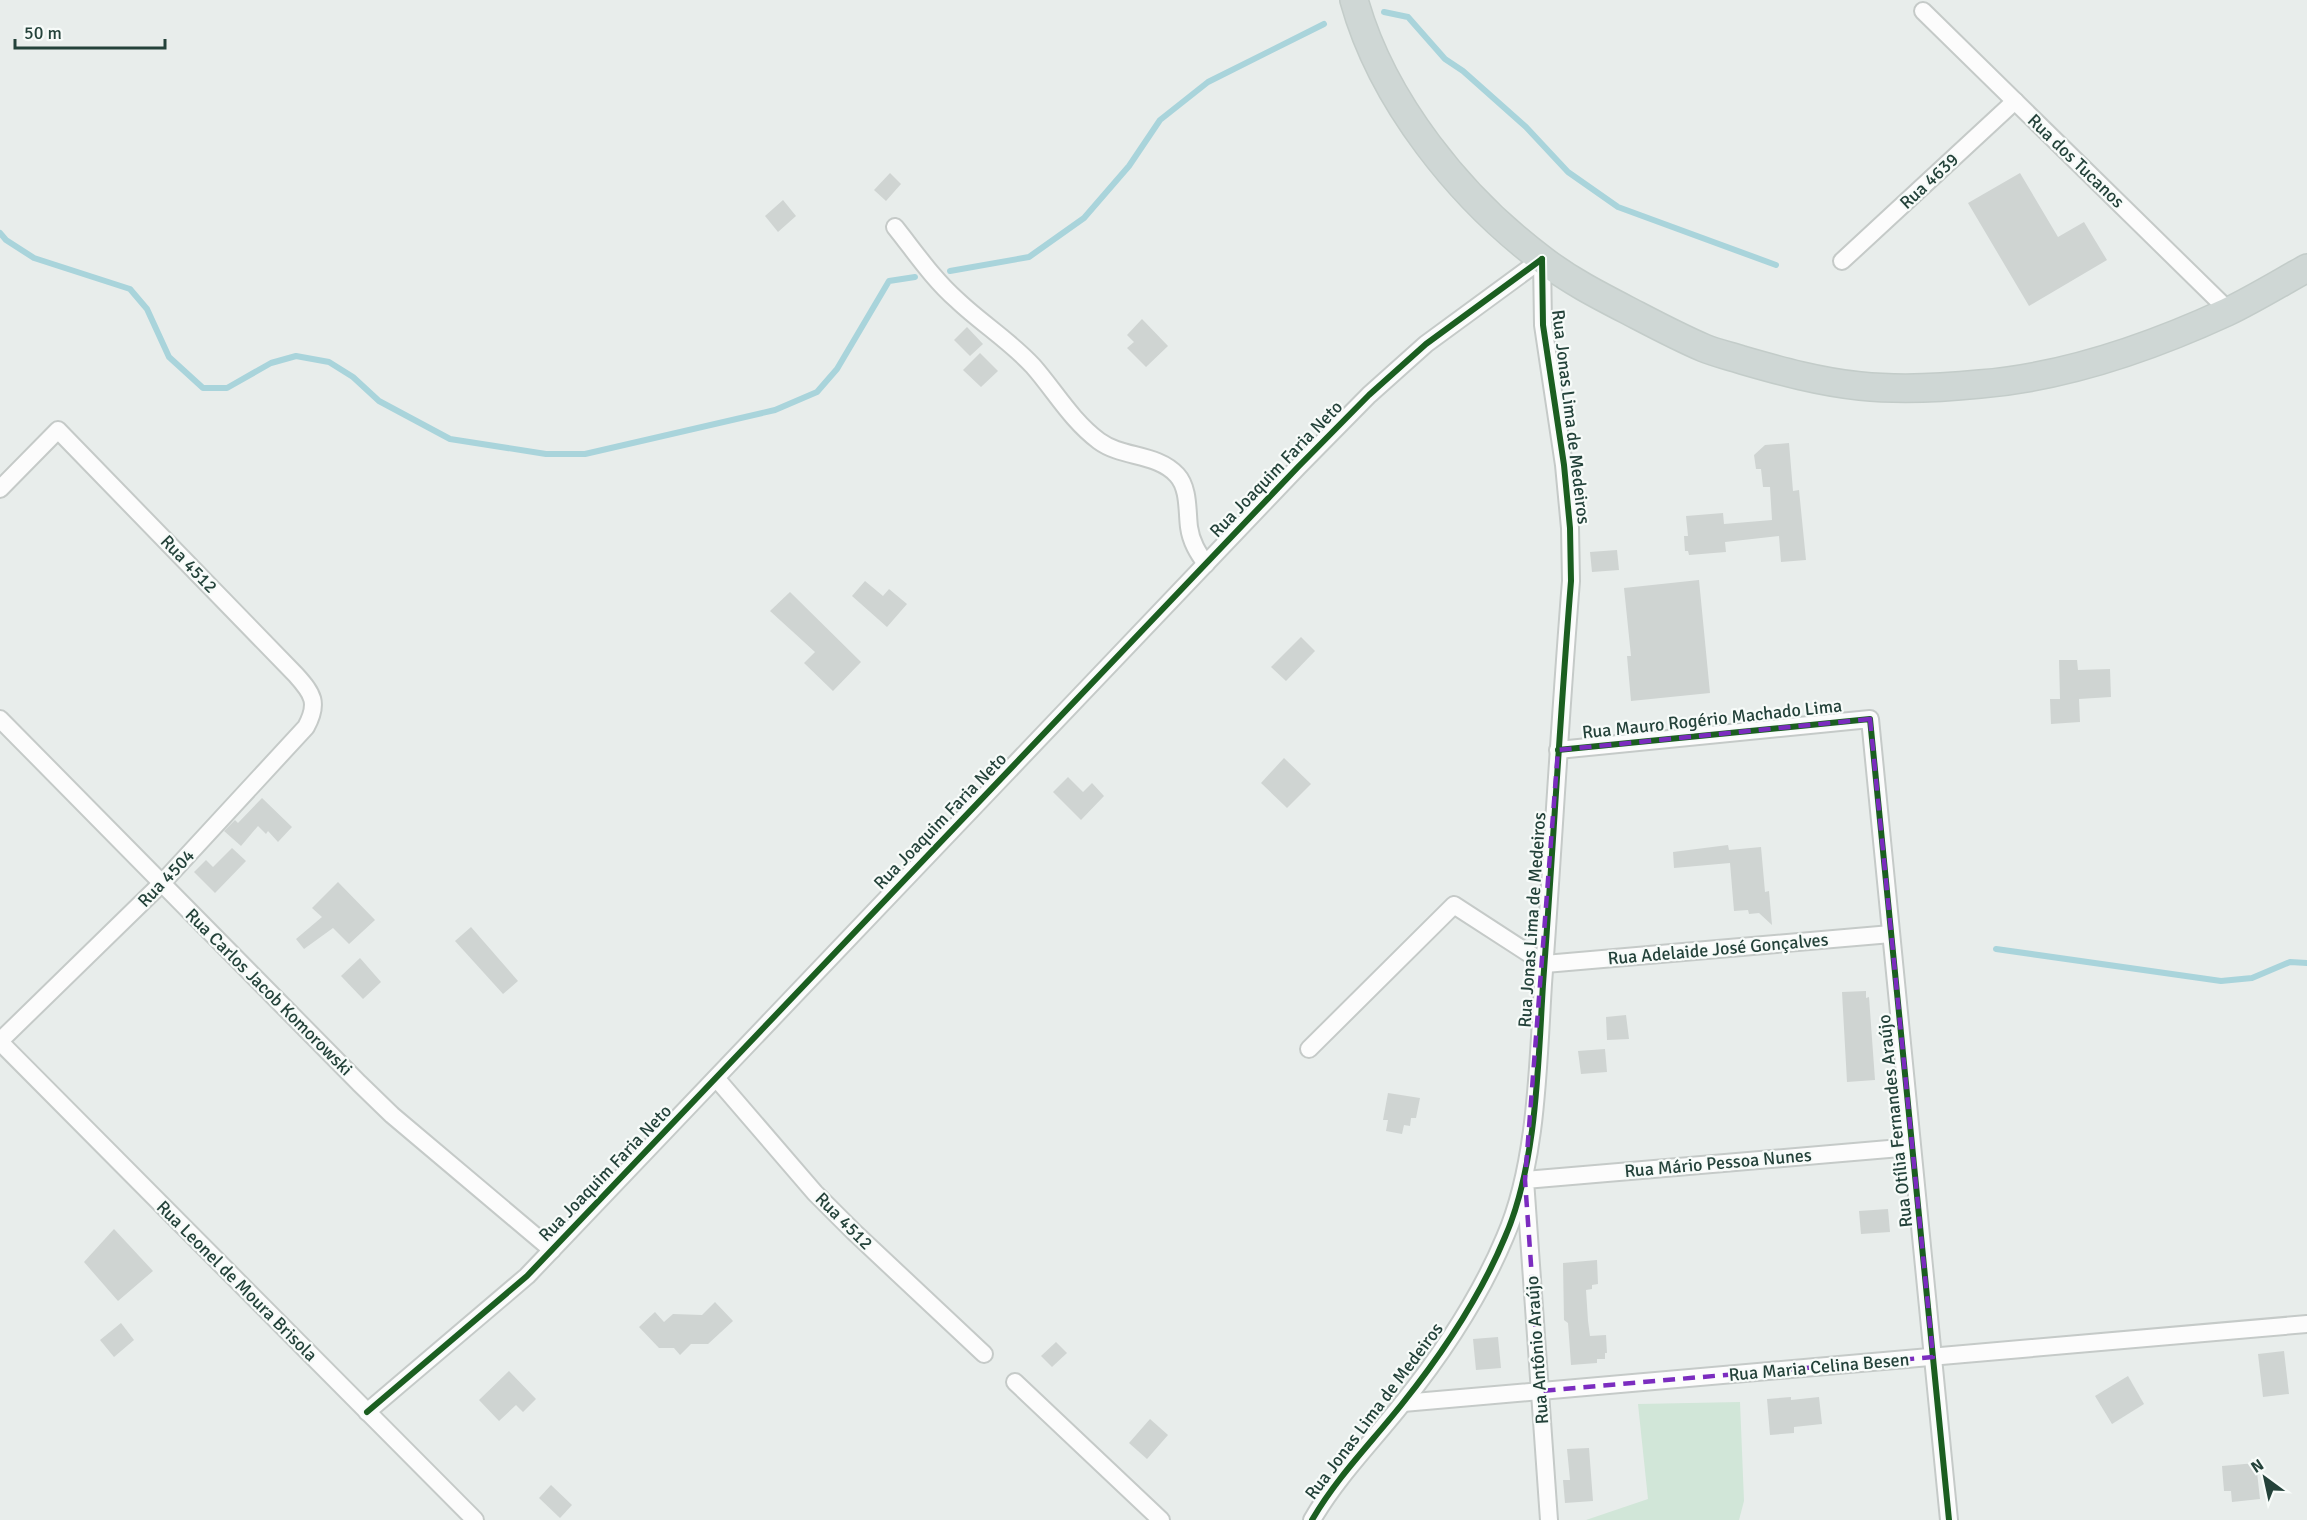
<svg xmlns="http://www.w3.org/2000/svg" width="2307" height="1520" viewBox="0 0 2307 1520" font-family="Signika,sans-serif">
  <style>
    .green { fill: #d1e6d8 }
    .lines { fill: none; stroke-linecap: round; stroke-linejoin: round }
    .stream { stroke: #a9d4db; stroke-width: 6 }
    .building { fill: #cfd4d2 }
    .minor-casing { stroke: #c5cac8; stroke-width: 20 }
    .primary-casing { stroke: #c3ccc9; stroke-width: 30 }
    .minor { stroke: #fcfcfc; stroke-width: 16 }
    .primary { stroke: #cfd7d5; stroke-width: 27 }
    .cycleway-casing { stroke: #f7fbf9; stroke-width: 10 }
    .cycleway { stroke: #1b5e20; stroke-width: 6 }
    .marked { fill: none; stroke: #7b2cbf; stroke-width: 4.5; stroke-dasharray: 12 8; stroke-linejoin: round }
    .labels { text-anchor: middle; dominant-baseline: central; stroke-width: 4.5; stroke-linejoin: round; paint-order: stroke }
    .street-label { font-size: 18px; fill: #24423a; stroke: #f7fbf9 }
  </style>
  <rect width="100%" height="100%" fill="#e8edeb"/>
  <polygon class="green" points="1740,1402 1744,1501 1739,1520 1586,1520 1648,1499 1638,1404"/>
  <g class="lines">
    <g class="stream">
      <polyline points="1384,12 1408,17 1445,59 1463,71 1526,127 1568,172 1618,207 1776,265"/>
      <polyline points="0,233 6,240 34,258 130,289 147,309 169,357 203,388 227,388 271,363 296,356 329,362 353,377 379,401 450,439 546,454 585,454 775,410 817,392 837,369 889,281 915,277"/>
      <polyline points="950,271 1029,257 1084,218 1129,166 1160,120 1208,82 1324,24"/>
      <polyline points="1996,949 2221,981 2252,978 2290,962 2307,963"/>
    </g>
  </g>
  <g class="building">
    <polygon points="890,173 901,184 886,201 874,190"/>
    <polygon points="2020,173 2058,237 2084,222 2107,260 2029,306 1968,203"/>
    <polygon points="783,200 796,216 778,232 765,216"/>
    <polygon points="1142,319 1168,346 1146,367 1127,348 1134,342 1127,335"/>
    <polygon points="967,327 983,344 970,356 954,340"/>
    <polygon points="980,353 998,371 981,387 963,370"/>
    <polygon points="1789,443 1793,491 1799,490 1806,560 1781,562 1779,536 1725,542 1726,552 1689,555 1688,551 1685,551 1684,536 1688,536 1686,516 1723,513 1724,524 1772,520 1770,487 1763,487 1761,469 1756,469 1754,455 1765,445"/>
    <polygon points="1617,550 1619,570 1592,572 1590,552"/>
    <polygon points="1699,580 1710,693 1631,701 1627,656 1631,656 1624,588"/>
    <polygon points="865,581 883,596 889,589 907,604 887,627 852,596"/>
    <polygon points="790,592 861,662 833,691 804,663 815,652 770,611"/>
    <polygon points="1301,637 1315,651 1286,681 1271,667"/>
    <polygon points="2059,660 2077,660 2078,670 2110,669 2111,697 2079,699 2080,722 2051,724 2050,699 2060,699"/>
    <polygon points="1284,758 1311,784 1287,808 1261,783"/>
    <polygon points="1068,777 1083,792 1092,783 1104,796 1081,820 1053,792"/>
    <polygon points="262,798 292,827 278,842 268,831 266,834 258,826 241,846 224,831 235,820 238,823"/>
    <polygon points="1728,845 1729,850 1761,847 1765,892 1769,891 1772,925 1759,913 1749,914 1748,910 1734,911 1730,863 1674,868 1673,852"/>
    <polygon points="232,848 246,861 215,893 194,872 206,860 213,867"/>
    <polygon points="338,882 375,920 349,944 333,928 304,949 296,939 322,917 312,908"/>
    <polygon points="471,927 518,981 503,994 455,941"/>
    <polygon points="360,958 381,982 363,999 341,976"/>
    <polygon points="1866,991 1866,998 1869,997 1875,1080 1847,1082 1842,992"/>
    <polygon points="1626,1015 1629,1039 1607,1040 1606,1017"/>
    <polygon points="1605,1049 1607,1072 1581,1074 1578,1051"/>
    <polygon points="1388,1093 1420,1098 1416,1118 1411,1118 1410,1126 1404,1125 1402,1134 1386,1131 1388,1120 1383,1120"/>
    <polygon points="1888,1209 1890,1232 1861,1234 1859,1211"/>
    <polygon points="114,1229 153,1271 118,1301 84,1262"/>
    <polygon points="1597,1260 1598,1284 1592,1285 1592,1289 1586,1290 1588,1321 1590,1336 1606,1335 1607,1353 1605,1353 1605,1359 1597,1359 1597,1363 1571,1365 1568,1323 1564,1320 1563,1263"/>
    <polygon points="715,1302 733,1321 708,1344 691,1344 680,1355 674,1348 659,1348 639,1327 655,1312 664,1322 673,1314 702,1315"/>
    <polygon points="121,1323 134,1340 114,1357 100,1340"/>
    <polygon points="1498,1337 1501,1368 1476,1370 1473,1339"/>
    <polygon points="1056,1342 1067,1353 1052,1367 1041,1356"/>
    <polygon points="2284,1351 2289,1394 2263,1397 2258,1354"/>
    <polygon points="509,1371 536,1399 523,1412 516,1405 499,1421 479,1400"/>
    <polygon points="2128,1376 2144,1404 2112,1424 2095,1396"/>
    <polygon points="1791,1397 1791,1400 1819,1397 1822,1424 1794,1427 1794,1433 1770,1435 1767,1399"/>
    <polygon points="1150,1419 1168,1435 1147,1459 1129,1443"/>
    <polygon points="1589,1448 1593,1501 1565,1503 1563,1480 1570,1480 1567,1449"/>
    <polygon points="2256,1463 2260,1499 2232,1502 2231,1491 2224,1491 2222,1466"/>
    <polygon points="551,1485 572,1505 560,1518 539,1498"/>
  </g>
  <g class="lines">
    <g class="minor-casing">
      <g id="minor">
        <polyline points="1923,11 2229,311"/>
        <path d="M 895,227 C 915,252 933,279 957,300 C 981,323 1010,341 1033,366 C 1055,391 1071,420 1099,441 C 1122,458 1157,453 1177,475 C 1189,488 1187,511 1189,527 C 1191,542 1198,553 1206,564"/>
        <polyline points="1842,261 2015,101"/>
        <path d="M 0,489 L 58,430 L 296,675 C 313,694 319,703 306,727 L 162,883 L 0,1041"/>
        <polyline points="0,719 359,1083 392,1115 552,1250"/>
        <polyline points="1558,750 1870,719 1949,1520"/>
        <polyline points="0,1042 475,1520"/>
        <polyline points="1309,1049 1454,905 1545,964 1891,934"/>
        <polyline points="716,1078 815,1193 854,1232 984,1354"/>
        <polyline points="1015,1382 1161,1520"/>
        <polyline points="1403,1403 2307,1324"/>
        <polyline points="367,1412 527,1276 1298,467 1369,395 1426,344 1542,259"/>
        <path d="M 1312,1520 C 1337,1477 1371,1443 1402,1404 C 1442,1354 1480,1297 1505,1237 C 1537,1164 1538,1064 1543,984 C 1553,850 1560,716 1571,581 L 1570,528 L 1564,465 L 1543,325 L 1542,259"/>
        <polyline points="1549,1520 1525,1180 1912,1147"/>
      </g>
    </g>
    <g class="primary-casing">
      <path id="primary" d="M 1354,0 C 1382,101 1460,198 1543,260 C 1569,280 1598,295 1627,310 C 1652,323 1678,337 1704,348 C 1716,353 1730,356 1742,360 C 1780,371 1820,382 1860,386 C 1899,390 1941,388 1980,384 C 2066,377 2149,348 2227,312 C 2254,299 2280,283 2307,268"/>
    </g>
    <use href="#minor" class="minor"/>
    <use href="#primary" class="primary"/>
    <g class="cycleway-casing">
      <g id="cycleway">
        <polyline points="1558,750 1870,719 1949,1520"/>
        <polyline points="367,1412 527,1276 1298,467 1369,395 1426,344 1542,259"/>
        <path d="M 1312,1520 C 1337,1477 1371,1443 1402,1404 C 1442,1354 1480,1297 1505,1237 C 1537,1164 1538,1064 1543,984 C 1553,850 1560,716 1571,581 L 1570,528 L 1564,465 L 1543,325 L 1542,259"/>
      </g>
    </g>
    <use href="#cycleway" class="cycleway"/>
  </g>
  <path class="marked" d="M 1870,719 L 1933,1357 L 1540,1391 L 1525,1180 L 1558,750 Z"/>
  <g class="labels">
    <g class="street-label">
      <text transform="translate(2076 161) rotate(44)">Rua dos Tucanos</text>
      <text transform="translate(1929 181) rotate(-43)">Rua 4639</text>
      <text transform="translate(1571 417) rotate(83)">Rua Jonas Lima de Medeiros</text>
      <text transform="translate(1276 469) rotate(-46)">Rua Joaquim Faria Neto</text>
      <text transform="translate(189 564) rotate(46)">Rua 4512</text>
      <text transform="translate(1712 719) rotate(-6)">Rua Mauro Rogério Machado Lima</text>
      <text transform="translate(940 821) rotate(-46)">Rua Joaquim Faria Neto</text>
      <text transform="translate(166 878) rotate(-46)">Rua 4504</text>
      <text transform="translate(1532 920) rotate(-86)">Rua Jonas Lima de Medeiros</text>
      <text transform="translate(1718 949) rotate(-5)">Rua Adelaide José Gonçalves</text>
      <text transform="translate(269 992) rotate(45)">Rua Carlos Jacob Komorowski</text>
      <text transform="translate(1895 1121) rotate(-96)">Rua Otília Fernandes Araújo</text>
      <text transform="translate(1718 1163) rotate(-5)">Rua Mário Pessoa Nunes</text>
      <text transform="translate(605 1173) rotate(-46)">Rua Joaquim Faria Neto</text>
      <text transform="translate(844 1221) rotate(45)">Rua 4512</text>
      <text transform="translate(237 1281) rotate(45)">Rua Leonel de Moura Brisola</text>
      <text transform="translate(1537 1350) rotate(-94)">Rua Antônio Araújo</text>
      <text transform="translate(1819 1367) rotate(-5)">Rua Maria Celina Besen</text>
      <text transform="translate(1374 1411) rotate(-53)">Rua Jonas Lima de Medeiros</text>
    </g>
  </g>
  <g transform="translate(2265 1478) rotate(327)" stroke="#f7fbf9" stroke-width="4.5" paint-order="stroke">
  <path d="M0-4.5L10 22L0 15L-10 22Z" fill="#24423a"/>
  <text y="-9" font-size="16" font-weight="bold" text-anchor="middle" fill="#24423a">N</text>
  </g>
  <path d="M15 39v9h150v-9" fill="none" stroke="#24423a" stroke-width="3"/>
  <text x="24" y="39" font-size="18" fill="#24423a" stroke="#f7fbf9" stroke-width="4.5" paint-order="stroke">50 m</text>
</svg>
